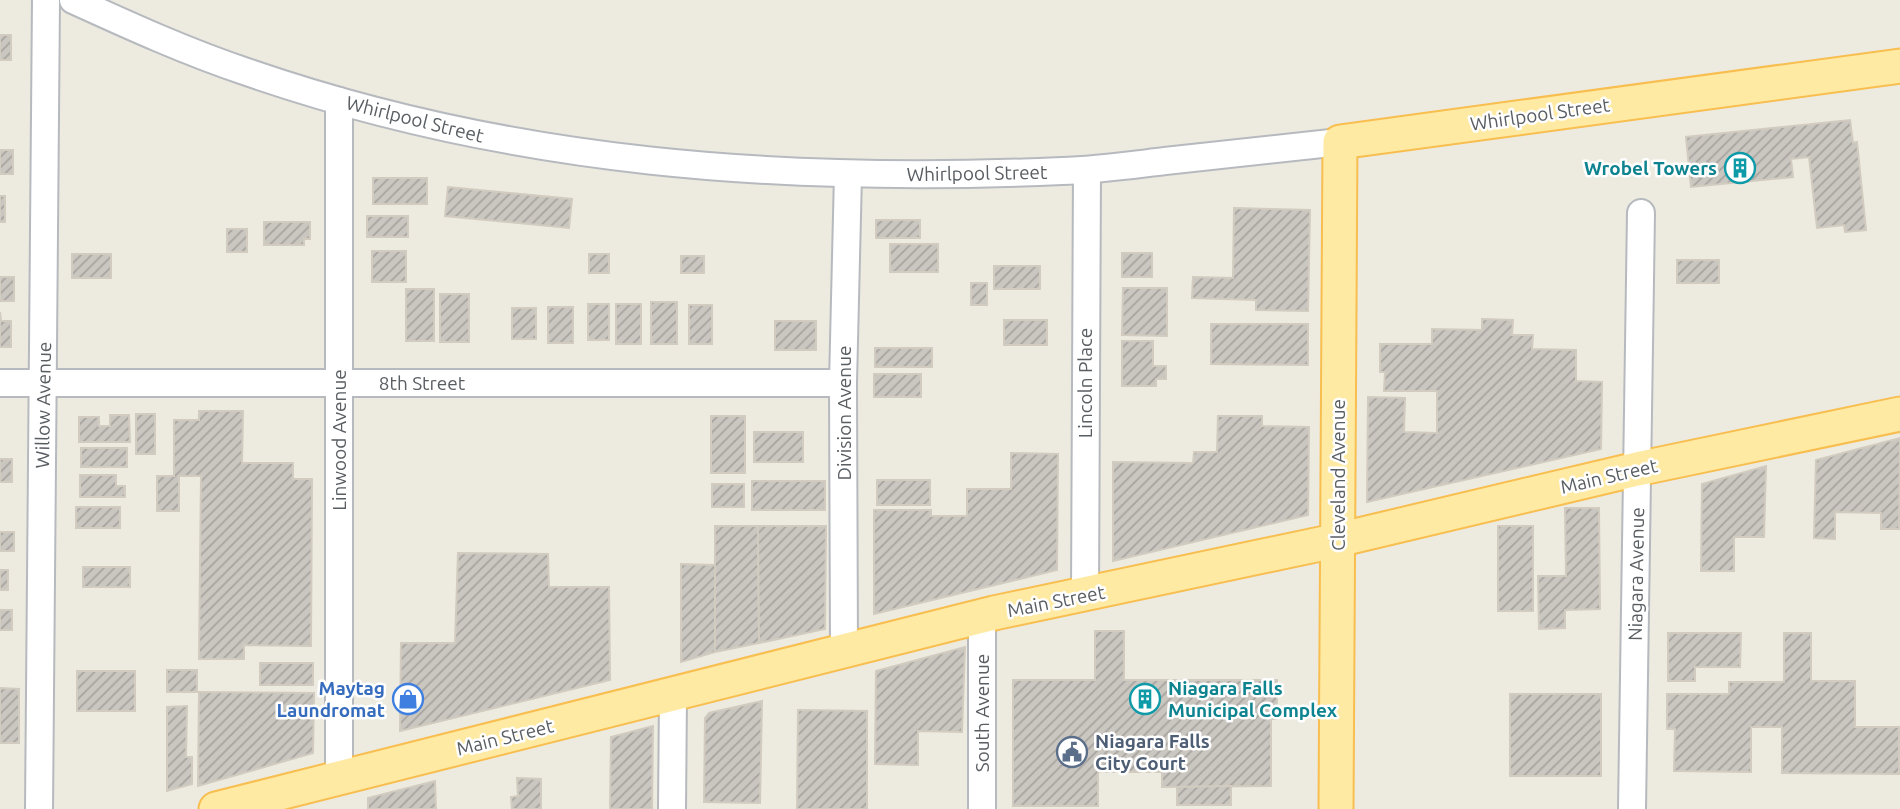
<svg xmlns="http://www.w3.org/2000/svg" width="1900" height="809" viewBox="0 0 1900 809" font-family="Ubuntu,sans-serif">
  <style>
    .building { fill: url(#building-hatch); stroke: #d2cbbf; stroke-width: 2 }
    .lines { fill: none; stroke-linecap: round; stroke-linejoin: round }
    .minor-casing { stroke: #b6babe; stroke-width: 30 }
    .major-casing { stroke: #f8be4f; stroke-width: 37 }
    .minor { stroke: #fff; stroke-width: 26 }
    .major { stroke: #ffeaa4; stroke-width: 33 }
    .labels { text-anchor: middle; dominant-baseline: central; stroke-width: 5; stroke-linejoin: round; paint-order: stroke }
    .street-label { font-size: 19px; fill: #595e63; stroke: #fff }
    .culture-label { font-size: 19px; font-weight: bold; fill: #0d838f; stroke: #fff; text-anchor: end }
    .shop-label { font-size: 19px; font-weight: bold; fill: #366cbe; stroke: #fff; text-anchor: end }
    .service-label { font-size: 19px; font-weight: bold; fill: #4e5e75; stroke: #fff; text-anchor: start }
  </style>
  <defs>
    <pattern id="building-hatch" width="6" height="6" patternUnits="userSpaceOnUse" patternTransform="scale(1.75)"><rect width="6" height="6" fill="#cac6c0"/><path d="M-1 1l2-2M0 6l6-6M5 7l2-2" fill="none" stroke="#a7a4a0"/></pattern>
  </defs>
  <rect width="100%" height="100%" fill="#edeae0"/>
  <g class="building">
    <rect x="0" y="35" width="11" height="25"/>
    <polygon points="1850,120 1853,143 1857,142 1866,230 1845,232 1844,225 1817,228 1809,157 1791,159 1793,177 1691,187 1686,137"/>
    <rect x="0" y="150" width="13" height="24"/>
    <rect x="373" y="178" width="54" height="26"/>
    <polygon points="448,187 572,199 569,228 445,216"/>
    <rect x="0" y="196" width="5" height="26"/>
    <polygon points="1234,208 1310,210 1308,311 1256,310 1256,300 1192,298 1193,277 1233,278"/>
    <rect x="367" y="216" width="41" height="21"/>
    <rect x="876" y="220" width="44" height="18"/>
    <polygon points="264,222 310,222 310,239 304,239 304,245 264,245"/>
    <rect x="227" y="229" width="20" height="23"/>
    <rect x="890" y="244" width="48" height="28"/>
    <rect x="372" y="251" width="34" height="31"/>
    <rect x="1122" y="253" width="30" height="24"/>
    <rect x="72" y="254" width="39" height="24"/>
    <rect x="589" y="254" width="20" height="19"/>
    <rect x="681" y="256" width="23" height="17"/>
    <rect x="1677" y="260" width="42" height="23"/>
    <rect x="994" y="266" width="46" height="23"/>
    <rect x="0" y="277" width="14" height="24"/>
    <rect x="971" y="283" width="16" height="22"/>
    <polygon points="1123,288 1167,288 1167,336 1122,335"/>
    <rect x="406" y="289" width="28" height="52"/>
    <rect x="440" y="294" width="29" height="48"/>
    <rect x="651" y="302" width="26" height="42"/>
    <rect x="588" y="304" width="21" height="36"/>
    <rect x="616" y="304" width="25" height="40"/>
    <rect x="689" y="305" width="23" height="39"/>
    <rect x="548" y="307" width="25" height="36"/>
    <rect x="512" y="308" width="24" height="31"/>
    <polygon points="0,312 1,321 11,321 11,347 0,347"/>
    <polygon points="1482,319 1513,320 1512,335 1533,335 1532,349 1576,350 1576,381 1602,382 1601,449 1367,502 1368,397 1405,398 1404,432 1437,433 1437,391 1384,391 1385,372 1380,372 1380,344 1432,344 1432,329 1482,330"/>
    <rect x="1004" y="320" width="43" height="25"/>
    <rect x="775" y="321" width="41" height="29"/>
    <polygon points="1211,324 1308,324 1308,365 1211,364"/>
    <polygon points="1122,341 1153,341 1153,366 1166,366 1166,379 1156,379 1156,386 1122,386"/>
    <rect x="875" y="348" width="57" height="19"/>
    <rect x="874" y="374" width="47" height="23"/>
    <polygon points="199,411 243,411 242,463 293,463 293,479 312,479 311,646 244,645 244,659 199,659 201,476 179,476 179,511 157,511 157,476 174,476 174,420 199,420"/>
    <rect x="136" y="414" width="19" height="40"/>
    <polygon points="110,415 129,415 130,442 79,442 79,417 99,417 99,426 110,426"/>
    <rect x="711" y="416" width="34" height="57"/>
    <polygon points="1218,416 1262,416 1262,426 1309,427 1308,515 1113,561 1113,462 1193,463 1194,452 1217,452"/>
    <rect x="754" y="432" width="49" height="30"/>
    <polygon points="1900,438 1899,529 1881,529 1881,513 1835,512 1835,539 1814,538 1816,460"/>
    <rect x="81" y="448" width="46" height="19"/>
    <polygon points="1011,453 1058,454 1057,570 874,614 874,510 931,510 931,516 967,516 967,489 1011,489"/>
    <rect x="0" y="459" width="12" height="23"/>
    <polygon points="1766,466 1764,537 1734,537 1734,571 1701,571 1702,484"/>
    <polygon points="80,475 116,475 116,486 125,486 125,497 80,497"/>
    <rect x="877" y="480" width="53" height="25"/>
    <rect x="752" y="481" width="73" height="29"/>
    <rect x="712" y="484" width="32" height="23"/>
    <rect x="76" y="507" width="44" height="21"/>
    <polygon points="1565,508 1599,508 1600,609 1565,610 1565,628 1539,629 1538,576 1566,576"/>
    <polygon points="715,526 758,526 759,643 715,652"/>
    <polygon points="758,526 826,526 825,629 759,643"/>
    <rect x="1498" y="526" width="35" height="85"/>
    <rect x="0" y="532" width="14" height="19"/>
    <polygon points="458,553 548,554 549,587 609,587 610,680 400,731 401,643 455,643"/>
    <polygon points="681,564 715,565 715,652 681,662"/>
    <rect x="83" y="567" width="47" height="20"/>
    <rect x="0" y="570" width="8" height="20"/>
    <rect x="0" y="610" width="12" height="20"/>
    <polygon points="1095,631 1124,631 1124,680 1277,680 1277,719 1271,719 1271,786 1162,787 1162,772 1098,772 1098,806 1013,806 1013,680 1095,680"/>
    <polygon points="1668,633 1741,633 1740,667 1695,667 1695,681 1668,681"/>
    <polygon points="1784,633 1811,633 1811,681 1855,681 1855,727 1899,727 1899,774 1782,773 1782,727 1751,727 1751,772 1674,771 1675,729 1667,729 1667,694 1729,694 1729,682 1784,682"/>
    <polygon points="965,647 962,732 918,731 918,765 875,764 876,671"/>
    <rect x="260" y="663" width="53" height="22"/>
    <rect x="167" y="670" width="30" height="22"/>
    <rect x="77" y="671" width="58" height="40"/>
    <polygon points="0,688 19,689 19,743 0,743"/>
    <polygon points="199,692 314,693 313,753 198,786"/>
    <rect x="1510" y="694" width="91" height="82"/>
    <polygon points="762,701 760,803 704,802 705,718 709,713"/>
    <polygon points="187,706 186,757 192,757 192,784 167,791 167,707"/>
    <polygon points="798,710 867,711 867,809 797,809"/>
    <polygon points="653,726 652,809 610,809 611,737"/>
    <polygon points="517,778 541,779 541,809 512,809 511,797 518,796"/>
    <polygon points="435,781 436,809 368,809 368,798"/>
    <polygon points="1231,786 1231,805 1177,805 1177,787"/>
  </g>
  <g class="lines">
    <g class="minor-casing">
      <g id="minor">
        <path d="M 73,0 C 130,26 187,52 247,72 C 513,164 783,183 1062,171 C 1096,170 1131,165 1165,161 C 1224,155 1282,148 1340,142"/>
        <polyline points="0,383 843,383"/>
        <polyline points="1085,595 1087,170"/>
        <polyline points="982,616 982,809"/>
        <polyline points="844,652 843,383 848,174"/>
        <polyline points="339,778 339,101"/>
        <polyline points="39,809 46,0"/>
        <polyline points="672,809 673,695"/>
        <polyline points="1632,809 1641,213"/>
      </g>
    </g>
    <g class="major-casing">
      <g id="major">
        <polyline points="216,809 994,613 1325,543 1637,469 1900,414"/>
        <polyline points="1336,809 1340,142 1900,66"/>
      </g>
    </g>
    <use href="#minor" class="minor"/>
    <use href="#major" class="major"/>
  </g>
  <defs>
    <g id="building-ring" transform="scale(1.575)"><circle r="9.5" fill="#fff" stroke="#0f9aa8" stroke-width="1.5"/><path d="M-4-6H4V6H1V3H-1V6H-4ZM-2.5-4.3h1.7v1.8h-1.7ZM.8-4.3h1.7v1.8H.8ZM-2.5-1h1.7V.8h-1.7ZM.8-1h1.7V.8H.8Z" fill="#0f9aa8"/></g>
    <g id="shop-ring" transform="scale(1.575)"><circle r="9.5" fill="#fff" stroke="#3f7fe0" stroke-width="1.5"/><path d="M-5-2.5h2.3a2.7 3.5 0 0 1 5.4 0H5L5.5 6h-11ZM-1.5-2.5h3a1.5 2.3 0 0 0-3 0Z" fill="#3f7fe0"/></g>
    <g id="civic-ring" transform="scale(1.575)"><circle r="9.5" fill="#fff" stroke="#5c6f8a" stroke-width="1.5"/><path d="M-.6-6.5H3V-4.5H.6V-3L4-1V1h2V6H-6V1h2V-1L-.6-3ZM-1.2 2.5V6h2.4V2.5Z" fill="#5c6f8a"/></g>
  </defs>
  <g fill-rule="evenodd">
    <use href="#building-ring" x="1740" y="168"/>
    <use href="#shop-ring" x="408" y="699"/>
    <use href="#building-ring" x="1145" y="699"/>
    <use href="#civic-ring" x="1072" y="752"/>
  </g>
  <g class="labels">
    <g class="street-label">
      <text transform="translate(1540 114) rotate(-8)">Whirlpool Street</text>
      <text transform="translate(415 119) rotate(14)">Whirlpool Street</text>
      <text transform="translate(977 173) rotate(-1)">Whirlpool Street</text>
      <text x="422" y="383">8th Street</text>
      <text transform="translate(1085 383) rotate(-90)">Lincoln Place</text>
      <text transform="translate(43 405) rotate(-89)">Willow Avenue</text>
      <text transform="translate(844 413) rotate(-90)">Division Avenue</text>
      <text transform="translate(339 440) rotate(-90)">Linwood Avenue</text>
      <text transform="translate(1338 475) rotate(-90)">Cleveland Avenue</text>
      <text transform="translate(1609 476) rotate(-13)">Main Street</text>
      <text transform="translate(1636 574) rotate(-89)">Niagara Avenue</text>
      <text transform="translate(1056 601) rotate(-11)">Main Street</text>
      <text transform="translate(982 713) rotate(-90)">South Avenue</text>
      <text transform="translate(505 737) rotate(-14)">Main Street</text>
    </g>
    <g class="culture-label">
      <text x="1717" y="168">Wrobel Towers</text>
      <text x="1168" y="688" text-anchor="start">Niagara Falls<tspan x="1168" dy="22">Municipal Complex</tspan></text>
    </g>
    <g class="shop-label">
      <text x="385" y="688">Maytag<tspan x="385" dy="22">Laundromat</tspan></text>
    </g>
    <g class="service-label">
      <text x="1095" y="741">Niagara Falls<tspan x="1095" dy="22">City Court</tspan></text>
    </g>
  </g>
</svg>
